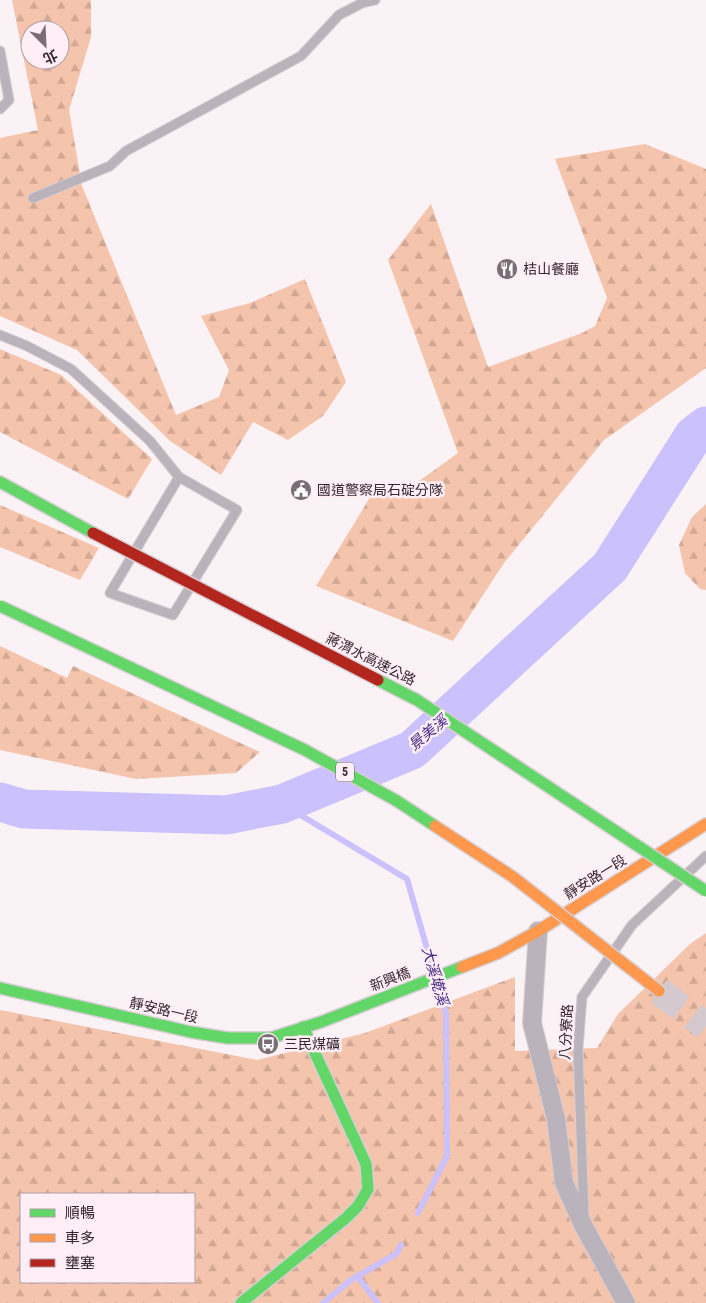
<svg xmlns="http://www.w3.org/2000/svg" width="706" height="1303" viewBox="0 0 706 1303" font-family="'Roboto Condensed','Noto Sans TC',sans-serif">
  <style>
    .forest { fill: url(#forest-firs); fill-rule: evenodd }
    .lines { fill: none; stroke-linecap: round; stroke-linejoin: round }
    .stream { stroke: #cbc1fc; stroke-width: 6 }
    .river { stroke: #cbc1fc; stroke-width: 39 }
    .highway-tunnel { stroke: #d3c9ce; stroke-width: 28; stroke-dasharray: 28 14; stroke-linecap: butt }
    .lane-casing { stroke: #d6ced2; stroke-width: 11 }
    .street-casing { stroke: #d6ced2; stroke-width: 20 }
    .fast-casing { stroke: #d6ced2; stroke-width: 14 }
    .slow-casing { stroke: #d6ced2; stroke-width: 14 }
    .lane { stroke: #bbb3bb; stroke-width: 9 }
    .street { stroke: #bbb3bb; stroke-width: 18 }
    .fast { stroke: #63d668; stroke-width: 11 }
    .slow { stroke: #ff974d; stroke-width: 11 }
    .fast-bridge-casing { stroke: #d6ced2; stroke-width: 14; stroke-linecap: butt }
    .slow-bridge-casing { stroke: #d6ced2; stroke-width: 14; stroke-linecap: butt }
    .jam-bridge-casing { stroke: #d6ced2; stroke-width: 14; stroke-linecap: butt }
    .fast-bridge { stroke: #63d668; stroke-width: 11 }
    .slow-bridge { stroke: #ff974d; stroke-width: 11 }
    .jam-bridge { stroke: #b3261e; stroke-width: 11 }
    .labels { text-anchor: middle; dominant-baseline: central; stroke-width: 5; stroke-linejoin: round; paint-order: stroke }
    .shield { fill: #ffeef5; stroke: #706368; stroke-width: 1 }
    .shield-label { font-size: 12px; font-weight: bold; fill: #32272c }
    .poi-label { font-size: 14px; fill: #32272c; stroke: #ffeef5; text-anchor: start }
    .street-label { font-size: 14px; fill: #32272c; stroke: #ffeef5 }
    .water-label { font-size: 15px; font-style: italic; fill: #412985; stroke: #ffeef5 }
  </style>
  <defs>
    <pattern id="forest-firs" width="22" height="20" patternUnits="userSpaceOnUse" patternTransform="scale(1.25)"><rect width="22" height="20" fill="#f4c4ac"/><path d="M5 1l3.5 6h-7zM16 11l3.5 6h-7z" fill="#d2a894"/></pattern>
  </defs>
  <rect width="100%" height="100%" fill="#fbf2f6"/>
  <g class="forest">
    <path d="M 12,0 L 91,0 L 91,37 L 69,110 L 82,186 L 176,415 L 219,397 L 229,370 L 201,316 L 250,303 L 305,279 L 346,382 L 323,416 L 288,440 L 253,422 L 221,475 L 170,441 L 77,350 L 0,316 L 0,138 L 38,130 ZM 30,30 L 60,30 L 60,60 L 30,60 Z"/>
    <polygon points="645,144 706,169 706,368 604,440 504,563 453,641 316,586 377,486 397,497 458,453 388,260 431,204 488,367 582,333 595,326 607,298 555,159"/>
    <polygon points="0,349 61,375 152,459 128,499 0,432"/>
    <polygon points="706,504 706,590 700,589 685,573 679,545 692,517"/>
    <polygon points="0,505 99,548 80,580 0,547"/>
    <polygon points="0,646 67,678 73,666 260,752 236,773 136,779 0,750"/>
    <path d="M 706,933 L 706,1303 L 0,1303 L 0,1010 L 257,1060 L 365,1033 L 515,977 L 515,1051 L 597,1048 L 618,1014 L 690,944 ZM 21,1194 L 194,1194 L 194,1282 L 21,1282 Z"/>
  </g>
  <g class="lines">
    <g class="stream">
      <polyline points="282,804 407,879 434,973"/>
      <polyline points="418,1213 447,1156 446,1014 437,983"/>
      <polyline points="357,1276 378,1303"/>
      <polyline points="323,1303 351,1280 396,1254 401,1245"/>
    </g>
    <polyline class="river" points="0,802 24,809 226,815 282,804 412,750 610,567 694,435 706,426"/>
    <polyline class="highway-tunnel" points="659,991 706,1026"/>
    <g class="lane-casing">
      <g id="lane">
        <polyline points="0,51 9,100 0,109"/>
        <polyline points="33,198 110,166 126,151 301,56 339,15 362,3 375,0"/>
        <polyline points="0,335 27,346 71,369 150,441 179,477 237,510 173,615 110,593 179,477"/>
        <polyline points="584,1215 578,1049 582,997 632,925 706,856"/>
      </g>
    </g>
    <g class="street-casing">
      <polyline id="street" points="538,931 532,1023 556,1119 564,1183 584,1227 626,1303"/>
    </g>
    <g class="fast-casing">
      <g id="fast">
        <polyline points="0,482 93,533"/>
        <polyline points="0,988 191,1032 228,1038 271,1038 321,1022 462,967"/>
        <polyline points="241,1303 346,1218 358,1206 368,1189 366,1164 303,1027"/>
      </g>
    </g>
    <g class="slow-casing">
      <polyline id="slow" points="462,967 498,953 538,931 706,824"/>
    </g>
    <use href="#lane" class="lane"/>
    <use href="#street" class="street"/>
    <use href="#fast" class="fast"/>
    <use href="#slow" class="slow"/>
    <g class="fast-bridge-casing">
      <g id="fast-bridge">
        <polyline points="0,606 305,750 397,801 435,826"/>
        <polyline points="378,680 417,700 706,891"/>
      </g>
    </g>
    <g class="slow-bridge-casing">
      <polyline id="slow-bridge" points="435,826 513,877 659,991"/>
    </g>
    <g class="jam-bridge-casing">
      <polyline id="jam-bridge" points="93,533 378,680"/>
    </g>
    <use href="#fast-bridge" class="fast-bridge"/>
    <use href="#slow-bridge" class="slow-bridge"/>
    <use href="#jam-bridge" class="jam-bridge"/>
  </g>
  <defs>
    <g id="restaurant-disc" transform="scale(1.125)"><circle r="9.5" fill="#786e73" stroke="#ffeef5"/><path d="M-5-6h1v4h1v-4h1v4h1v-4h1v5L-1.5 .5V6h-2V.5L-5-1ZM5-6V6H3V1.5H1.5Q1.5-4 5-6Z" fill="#fff"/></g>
    <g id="civic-disc" transform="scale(1.125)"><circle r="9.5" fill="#786e73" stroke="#ffeef5"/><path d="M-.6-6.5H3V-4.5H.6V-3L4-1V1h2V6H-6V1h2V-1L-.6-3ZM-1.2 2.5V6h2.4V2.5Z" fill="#fff"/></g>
    <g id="bus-disc" transform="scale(1.125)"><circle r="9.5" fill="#786e73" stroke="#ffeef5"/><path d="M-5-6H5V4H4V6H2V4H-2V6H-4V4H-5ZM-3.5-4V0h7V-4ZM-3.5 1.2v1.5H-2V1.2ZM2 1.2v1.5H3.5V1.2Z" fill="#fff"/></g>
  </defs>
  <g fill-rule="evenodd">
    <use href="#restaurant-disc" x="507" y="269"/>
    <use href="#civic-disc" x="301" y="490"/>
    <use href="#bus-disc" x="268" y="1044"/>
  </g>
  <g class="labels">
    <rect class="shield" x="336" y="762.5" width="18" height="19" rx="4"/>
    <g class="shield-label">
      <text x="345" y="772">5</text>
    </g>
    <g class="poi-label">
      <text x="523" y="269">桔山餐廳</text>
      <text x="317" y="490">國道警察局石碇分隊</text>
      <text x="284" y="1044">三民煤礦</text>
    </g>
    <g class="street-label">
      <text transform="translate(371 659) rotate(27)">蔣渭水高速公路</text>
      <text transform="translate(595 877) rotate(-32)">靜安路一段</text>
      <text transform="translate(390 979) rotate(-21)">新興橋</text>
      <text transform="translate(164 1010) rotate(13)">靜安路一段</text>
      <text transform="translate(566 1032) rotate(-87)">八分寮路</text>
    </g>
    <g class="water-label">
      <text transform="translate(428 733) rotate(-40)">景美溪</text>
      <text transform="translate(435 976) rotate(74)">大溪墘溪</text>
    </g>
  </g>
  <rect x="20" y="1193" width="175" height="90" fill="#ffeef5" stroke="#ad9ea5"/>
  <rect x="30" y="1209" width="25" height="8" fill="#63d668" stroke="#ad9ea5"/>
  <text x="65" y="1218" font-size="15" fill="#32272c">順暢</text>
  <rect x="30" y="1234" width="25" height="8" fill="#ff974d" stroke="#ad9ea5"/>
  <text x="65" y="1243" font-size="15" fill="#32272c">車多</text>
  <rect x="30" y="1259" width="25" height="8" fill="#b3261e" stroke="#ad9ea5"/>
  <text x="65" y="1268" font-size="15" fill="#32272c">壅塞</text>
  <g transform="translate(45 45) rotate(156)"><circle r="24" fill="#ffeef5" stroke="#ad9ea5"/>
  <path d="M0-4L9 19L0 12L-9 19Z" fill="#786e73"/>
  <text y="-8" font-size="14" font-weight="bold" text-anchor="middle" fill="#32272c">北</text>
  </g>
</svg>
